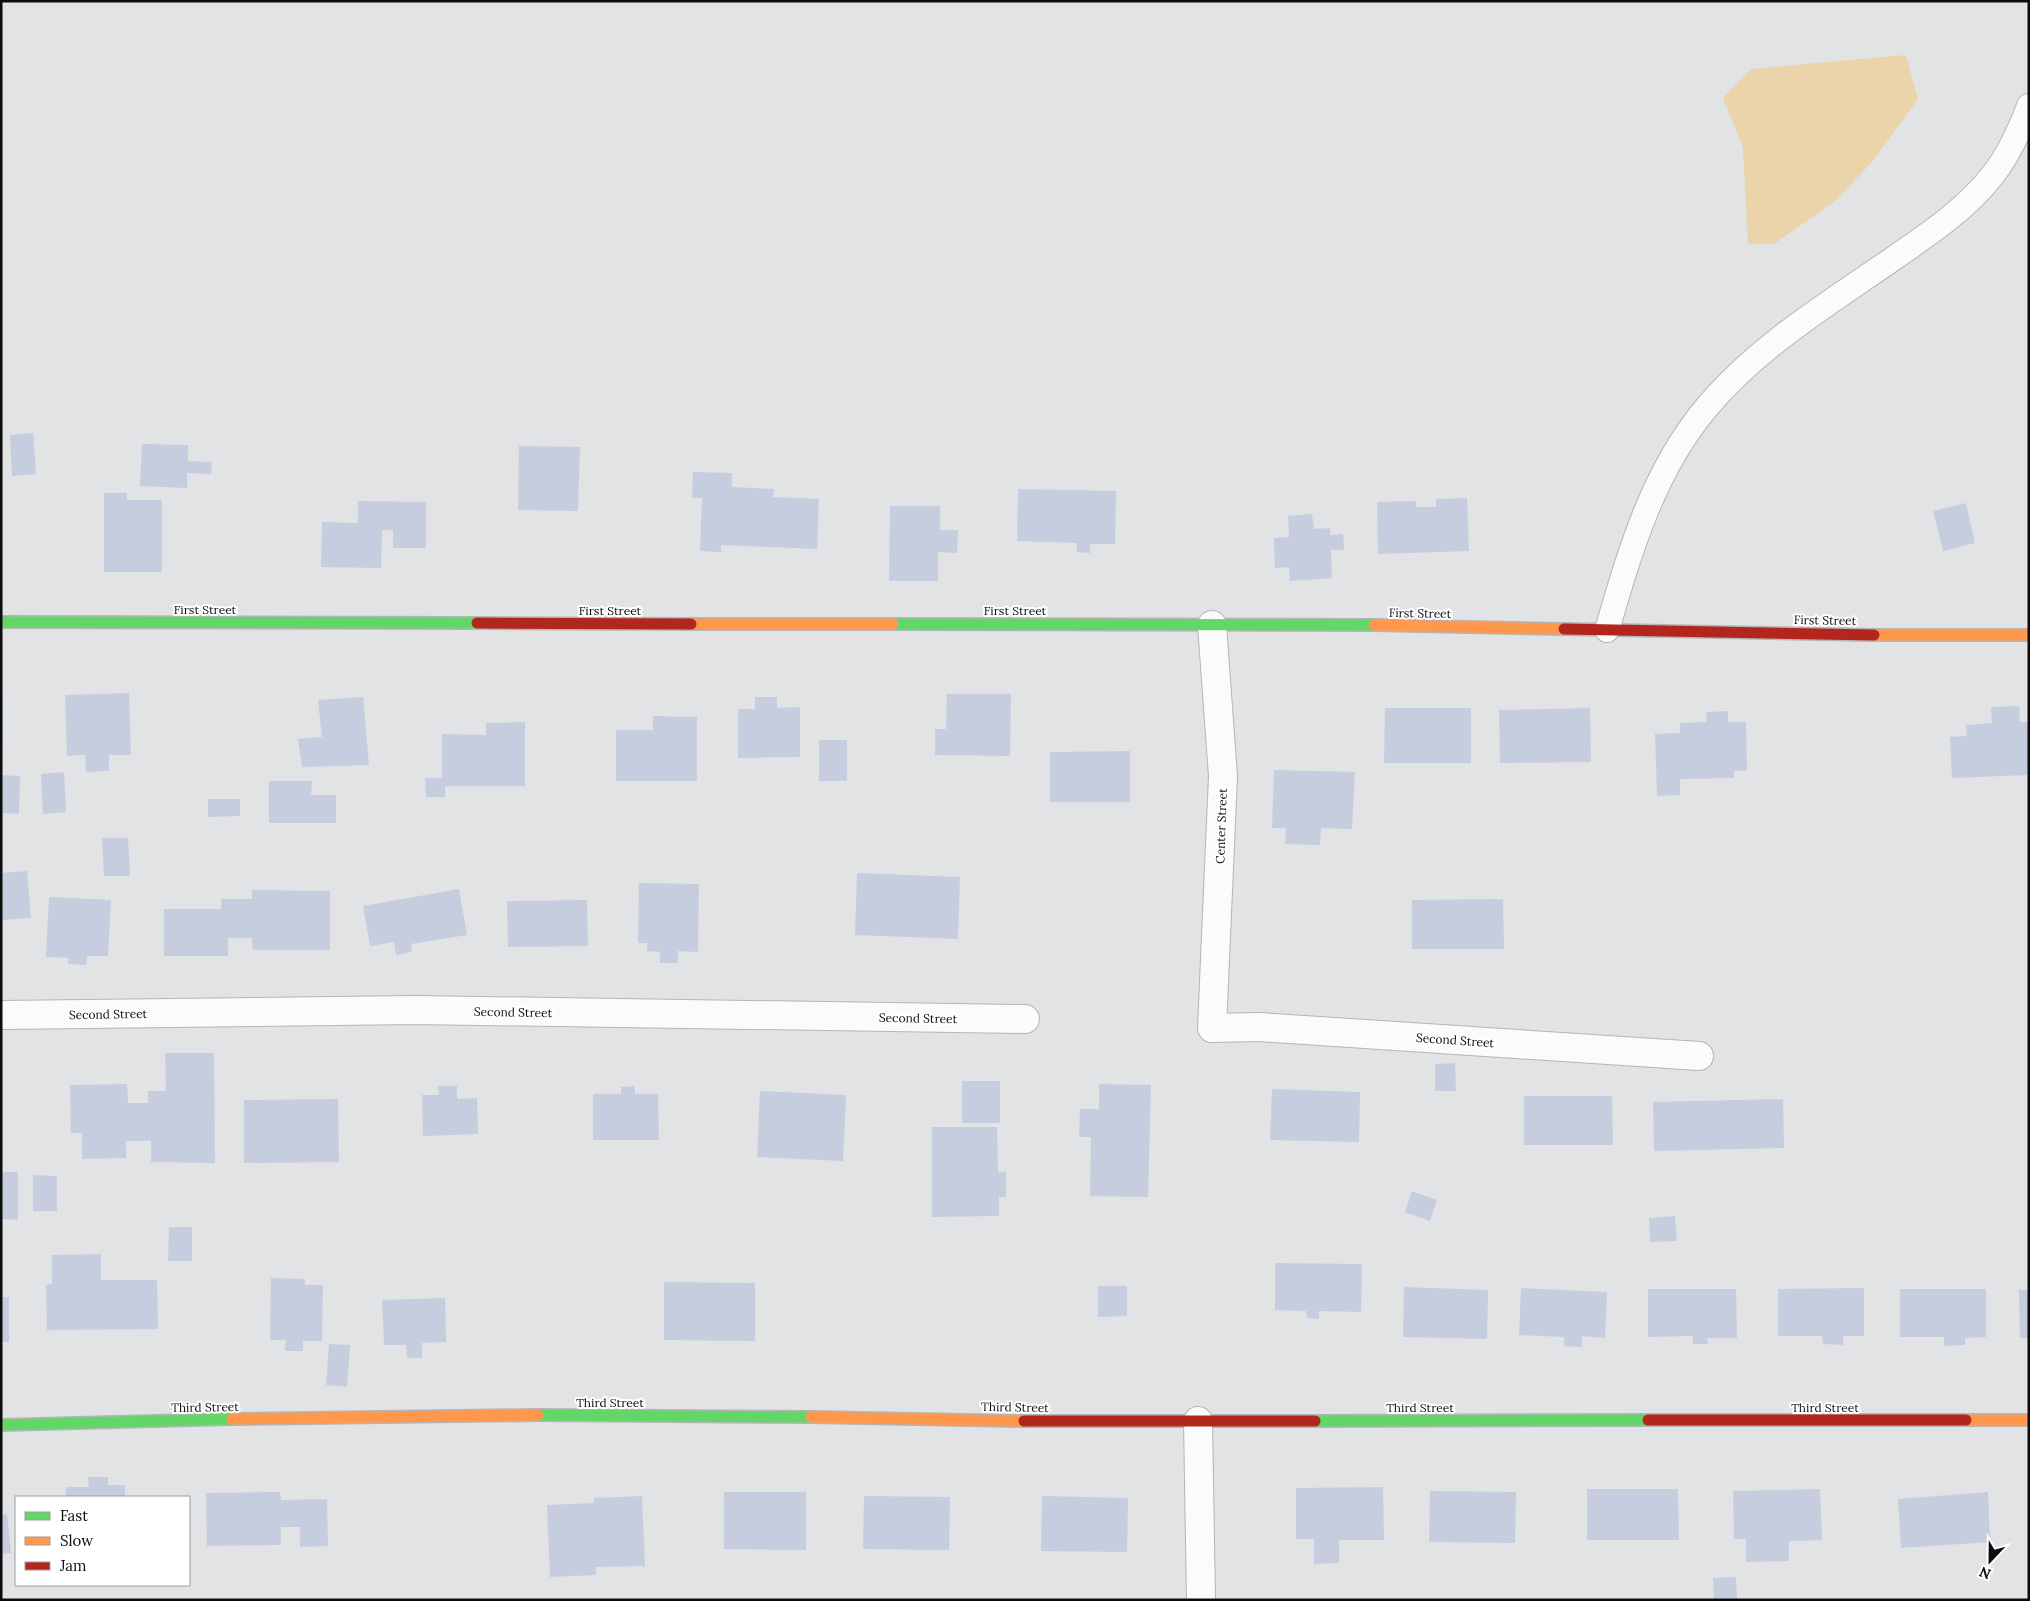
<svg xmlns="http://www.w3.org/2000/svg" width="2030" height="1601" viewBox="0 0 2030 1601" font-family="Lora,serif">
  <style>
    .green { fill: #ebd3aa }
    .building { fill: #c6cdde }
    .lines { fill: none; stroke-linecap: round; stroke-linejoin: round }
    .lane-casing { stroke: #b5b5b7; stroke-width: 26 }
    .street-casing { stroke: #b5b5b7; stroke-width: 30 }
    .fast-casing { stroke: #b5b5b7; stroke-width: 14 }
    .slow-casing { stroke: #b5b5b7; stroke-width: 14 }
    .jam-casing { stroke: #b5b5b7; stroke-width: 14 }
    .lane { stroke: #fbfbfb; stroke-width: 24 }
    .street { stroke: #fbfbfb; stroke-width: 28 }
    .fast { stroke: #63d668; stroke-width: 11 }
    .slow { stroke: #ff974d; stroke-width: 11 }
    .jam { stroke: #b3261e; stroke-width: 11 }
    .labels { text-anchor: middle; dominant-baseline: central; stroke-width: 4; stroke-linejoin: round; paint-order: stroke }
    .street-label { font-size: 12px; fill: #0b0c0d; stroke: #fff }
  </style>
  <rect width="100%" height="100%" fill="#e2e3e5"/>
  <polygon class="green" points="1906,55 1918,99 1873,161 1834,202 1774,244 1748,244 1743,148 1723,98 1751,69"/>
  <g class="building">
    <polygon points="33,433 36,474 12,476 10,435"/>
    <polygon points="142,444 188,445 188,461 212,462 211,474 187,473 187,488 140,486"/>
    <polygon points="519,446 580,447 578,511 518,510"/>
    <polygon points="693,472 732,473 732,487 774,489 773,497 819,499 817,549 721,545 721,552 700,551 702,498 692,498"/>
    <polygon points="1018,489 1116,491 1115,544 1090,544 1090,553 1077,552 1077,543 1017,541"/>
    <polygon points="104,493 127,493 127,500 162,500 162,572 104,572"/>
    <polygon points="1467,498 1469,551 1378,554 1377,502 1416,501 1416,507 1436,507 1436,499"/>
    <polygon points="358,501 426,502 426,548 393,548 393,530 382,530 381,568 321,567 322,522 358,523"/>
    <polygon points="1966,503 1975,543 1943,551 1933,511"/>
    <polygon points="890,506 940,506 940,530 958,530 957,553 938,552 938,581 889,581"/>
    <polygon points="1312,514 1314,529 1330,528 1330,535 1343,534 1344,550 1331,550 1332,578 1290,581 1289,567 1275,568 1274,538 1289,537 1288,516"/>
    <polygon points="129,693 131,755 109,755 109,771 86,772 85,755 67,756 65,695"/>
    <polygon points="947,694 1011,694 1010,756 935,755 935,729 946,729"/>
    <rect x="1" y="696" width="2" height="52"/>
    <polygon points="363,697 369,765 302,767 298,739 322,737 318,700"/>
    <polygon points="755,697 777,697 777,708 800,707 800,757 738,758 738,709 755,709"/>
    <polygon points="2019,706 2020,722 2029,722 2029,775 1952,778 1950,737 1967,736 1966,725 1992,723 1991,707"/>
    <polygon points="1385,708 1471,708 1471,763 1384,763"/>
    <polygon points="1590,708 1591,762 1500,763 1499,710"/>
    <polygon points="1728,711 1728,722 1746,722 1747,770 1734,771 1734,778 1680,779 1680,795 1657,796 1655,734 1680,733 1680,723 1707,722 1706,712"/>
    <polygon points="653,716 697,717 697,781 616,781 616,730 653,730"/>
    <polygon points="525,722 525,786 445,786 445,797 426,797 425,778 442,778 442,734 486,735 486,723"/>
    <rect x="819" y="740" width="28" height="41"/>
    <polygon points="1130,751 1130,802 1050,802 1050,752"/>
    <polygon points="1274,770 1355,772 1352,829 1321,828 1320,845 1285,844 1286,828 1272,828"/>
    <polygon points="64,772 66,812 43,814 41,774"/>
    <polygon points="1,775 20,776 19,814 1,813"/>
    <polygon points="269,781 312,781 311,795 336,795 336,823 269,823"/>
    <polygon points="208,799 240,799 240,816 208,817"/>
    <polygon points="102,838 128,838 130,876 104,876"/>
    <polygon points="27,871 31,918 1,920 1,873"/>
    <polygon points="857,873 960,877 958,939 855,935"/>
    <polygon points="639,883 699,884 698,952 678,951 678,963 660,963 660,952 647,951 647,943 638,943"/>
    <polygon points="459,889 467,935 411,944 412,952 396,955 394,942 370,946 363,906"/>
    <polygon points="252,890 330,891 330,950 253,950 252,938 228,938 228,956 164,956 164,909 221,909 221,899 252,899"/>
    <polygon points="49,897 111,900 108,956 87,956 86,965 68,964 69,958 46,957"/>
    <polygon points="1503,899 1504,949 1412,949 1412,900"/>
    <polygon points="587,900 588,946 508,947 507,901"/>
    <polygon points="165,1053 214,1053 215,1163 151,1162 151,1141 126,1141 126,1158 82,1159 82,1133 71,1133 70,1085 127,1084 128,1103 148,1103 148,1091 166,1091"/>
    <polygon points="1455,1063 1456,1091 1435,1091 1435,1064"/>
    <rect x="962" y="1081" width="38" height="42"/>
    <polygon points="1099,1084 1151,1085 1148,1197 1090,1196 1091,1137 1079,1137 1080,1109 1099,1109"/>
    <polygon points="438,1086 457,1086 457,1099 477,1098 478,1134 423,1136 422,1095 439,1095"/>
    <polygon points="635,1086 635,1094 658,1094 659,1140 593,1140 593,1094 621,1094 621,1087"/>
    <polygon points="1272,1089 1360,1092 1359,1142 1270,1140"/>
    <polygon points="760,1091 846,1095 843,1161 757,1157"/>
    <polygon points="1524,1096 1612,1096 1613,1145 1524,1145"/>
    <polygon points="338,1099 339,1162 244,1163 244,1100"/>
    <polygon points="1783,1099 1784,1148 1654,1151 1653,1102"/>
    <polygon points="932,1127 997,1127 998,1172 1006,1172 1006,1197 999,1197 999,1216 932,1217"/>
    <polygon points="1,1172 18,1172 18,1220 1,1219"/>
    <polygon points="33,1175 57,1176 57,1211 33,1211"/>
    <polygon points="1412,1191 1437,1200 1430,1221 1405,1212"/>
    <polygon points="1675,1216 1677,1241 1650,1242 1649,1218"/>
    <polygon points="169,1227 192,1227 192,1261 168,1261"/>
    <polygon points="101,1254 101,1280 157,1280 158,1329 47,1330 46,1285 52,1284 52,1255"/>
    <polygon points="1275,1263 1362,1264 1361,1312 1319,1311 1319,1319 1307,1318 1306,1311 1275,1310"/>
    <polygon points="271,1278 305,1279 305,1285 323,1285 322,1341 303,1341 303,1351 285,1351 286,1340 270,1340"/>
    <polygon points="664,1282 755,1283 755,1341 664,1340"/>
    <polygon points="1098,1286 1127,1286 1127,1316 1098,1317"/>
    <polygon points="1404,1287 1488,1290 1487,1339 1403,1337"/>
    <polygon points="1521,1288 1607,1292 1605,1338 1582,1336 1582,1347 1564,1346 1564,1337 1519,1335"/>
    <polygon points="1864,1288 1864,1336 1843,1336 1843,1345 1823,1344 1822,1336 1778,1336 1778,1289"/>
    <polygon points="1648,1289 1736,1289 1737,1338 1707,1338 1708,1344 1693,1344 1693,1336 1648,1337"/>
    <polygon points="1900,1289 1986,1289 1986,1337 1965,1338 1965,1345 1944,1346 1944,1337 1900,1337"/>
    <polygon points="2019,1290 2029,1290 2029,1338 2020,1338"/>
    <rect x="1" y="1297" width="8" height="45"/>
    <polygon points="445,1298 446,1342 422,1343 422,1358 407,1358 406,1345 384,1345 382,1300"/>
    <polygon points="329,1344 350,1345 347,1387 326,1385"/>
    <polygon points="88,1477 108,1477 108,1485 125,1485 125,1497 66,1497 66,1487 89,1487"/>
    <polygon points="1383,1487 1384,1540 1339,1540 1339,1563 1314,1564 1314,1539 1296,1539 1296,1488"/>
    <polygon points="1587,1489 1678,1489 1679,1540 1587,1540"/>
    <polygon points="1820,1489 1822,1540 1789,1541 1789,1561 1746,1562 1746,1539 1734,1539 1733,1491"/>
    <polygon points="1430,1491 1516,1492 1515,1543 1429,1542"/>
    <polygon points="280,1492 281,1500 327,1499 328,1546 300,1547 300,1527 281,1527 281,1545 207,1546 206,1493"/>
    <polygon points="724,1492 806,1492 806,1550 724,1549"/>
    <polygon points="1988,1492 1990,1542 1901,1548 1898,1499"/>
    <polygon points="642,1496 645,1566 596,1567 596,1575 550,1577 547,1505 594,1503 594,1498"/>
    <polygon points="864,1496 950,1497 949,1550 863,1549"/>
    <polygon points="1042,1496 1128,1498 1127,1552 1041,1551"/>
    <polygon points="7,1514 11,1553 1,1554 1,1515"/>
    <polygon points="1736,1577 1737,1600 1714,1600 1713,1578"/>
  </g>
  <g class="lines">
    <g class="lane-casing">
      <path id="lane" d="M 1607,630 C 1630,551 1653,471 1707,407 C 1759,345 1831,302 1897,256 C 1930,233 1966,209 1992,176 C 2008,156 2020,130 2029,106"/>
    </g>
    <g class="street-casing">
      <g id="street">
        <polyline points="1212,625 1223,776 1212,1028 1259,1027 1699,1056"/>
        <polyline points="1,1015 416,1010 1025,1019"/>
        <polyline points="1198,1421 1201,1600"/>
      </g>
    </g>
    <g class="fast-casing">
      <g id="fast">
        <polyline points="1,622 477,623"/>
        <polyline points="893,624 1374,625"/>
        <polyline points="538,1415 811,1417"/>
        <polyline points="1315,1421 1648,1420"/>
        <polyline points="1,1425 232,1419"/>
      </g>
    </g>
    <g class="slow-casing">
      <g id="slow">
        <polyline points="691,624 893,624"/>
        <polyline points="1374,625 1564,629"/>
        <polyline points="1874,635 2029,635"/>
        <polyline points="811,1417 1024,1421"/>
        <polyline points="232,1419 538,1415"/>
        <polyline points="1966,1420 2029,1420"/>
      </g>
    </g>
    <g class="jam-casing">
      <g id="jam">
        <polyline points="477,623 691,624"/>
        <polyline points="1564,629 1874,635"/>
        <polyline points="1648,1420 1966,1420"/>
        <polyline points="1024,1421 1315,1421"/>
      </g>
    </g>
    <use href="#lane" class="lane"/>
    <use href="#street" class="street"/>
    <use href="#fast" class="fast"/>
    <use href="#slow" class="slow"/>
    <use href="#jam" class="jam"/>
  </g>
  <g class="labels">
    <g class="street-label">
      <text x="205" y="609">First Street</text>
      <text x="610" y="610">First Street</text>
      <text x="1015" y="610">First Street</text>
      <text transform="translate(1420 613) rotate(1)">First Street</text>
      <text transform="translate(1825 620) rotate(1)">First Street</text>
      <text transform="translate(1221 826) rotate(-88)">Center Street</text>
      <text transform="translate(513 1012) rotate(1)">Second Street</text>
      <text transform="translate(108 1014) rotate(-1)">Second Street</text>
      <text transform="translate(918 1018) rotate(1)">Second Street</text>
      <text transform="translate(1455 1040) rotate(4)">Second Street</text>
      <text x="610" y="1402">Third Street</text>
      <text transform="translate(205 1407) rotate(-1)">Third Street</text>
      <text transform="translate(1015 1407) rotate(1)">Third Street</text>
      <text x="1420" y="1407">Third Street</text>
      <text x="1825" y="1407">Third Street</text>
    </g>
  </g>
  <rect width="2030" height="1601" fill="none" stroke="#0b0c0d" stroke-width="5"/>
  <rect x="15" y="1496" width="175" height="90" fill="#ffffff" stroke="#9d9e9e"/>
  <rect x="25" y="1512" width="25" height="8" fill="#63d668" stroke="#9d9e9e"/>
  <text x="60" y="1521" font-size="15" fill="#0b0c0d">Fast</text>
  <rect x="25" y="1537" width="25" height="8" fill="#ff974d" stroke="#9d9e9e"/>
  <text x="60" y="1546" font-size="15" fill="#0b0c0d">Slow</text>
  <rect x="25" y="1562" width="25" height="8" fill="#b3261e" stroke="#9d9e9e"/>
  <text x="60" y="1571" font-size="15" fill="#0b0c0d">Jam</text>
  <g transform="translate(1990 1561) rotate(202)" stroke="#ffffff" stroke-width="4" paint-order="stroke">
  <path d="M0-4L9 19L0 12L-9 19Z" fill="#0b0c0d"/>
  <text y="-8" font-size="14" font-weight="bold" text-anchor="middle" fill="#0b0c0d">N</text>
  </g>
</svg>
